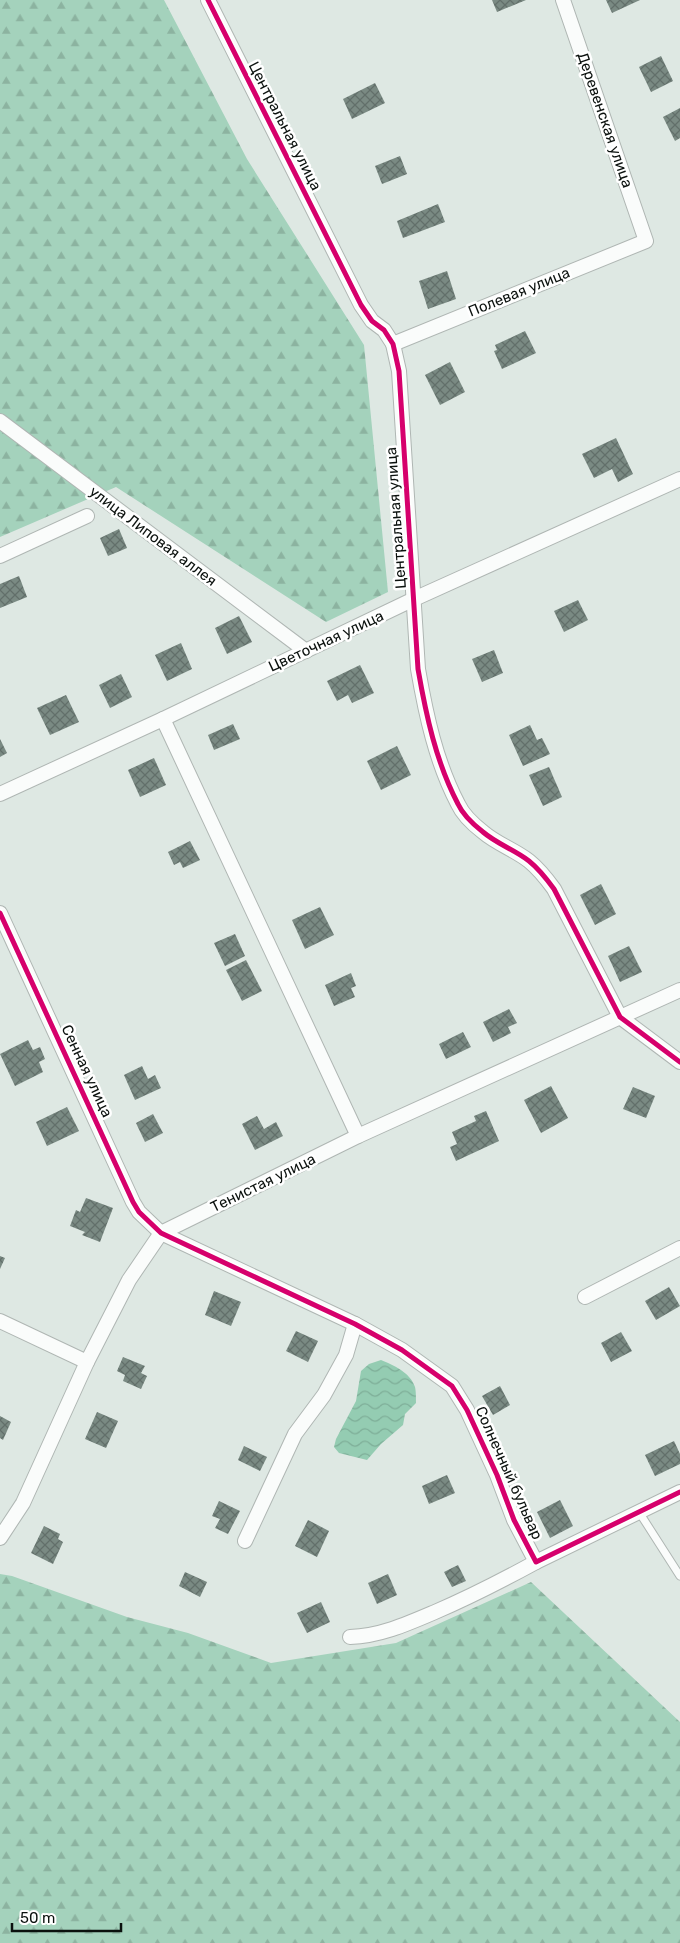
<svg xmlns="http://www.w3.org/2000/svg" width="680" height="1943" viewBox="0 0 680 1943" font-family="Rubik,sans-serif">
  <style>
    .forest { fill: url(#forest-firs) }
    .water { fill: url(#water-waves) }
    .building { fill: url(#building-cross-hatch) }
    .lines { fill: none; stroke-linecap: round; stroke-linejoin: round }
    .lane-casing { stroke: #afb6b3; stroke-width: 9 }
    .street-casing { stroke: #afb6b3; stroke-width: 16 }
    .lane { stroke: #fafcfb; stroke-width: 7 }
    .street { stroke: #fafcfb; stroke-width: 14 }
    .cycleway-casing { stroke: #fff; stroke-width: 8 }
    .cycleway { stroke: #d6006c; stroke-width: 5 }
    .labels { text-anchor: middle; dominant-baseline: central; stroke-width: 5; stroke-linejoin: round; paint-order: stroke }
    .street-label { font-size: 15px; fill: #0b110e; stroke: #fff }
  </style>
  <defs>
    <pattern id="forest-firs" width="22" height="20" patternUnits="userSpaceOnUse" patternTransform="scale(1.25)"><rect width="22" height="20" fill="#a4d2bc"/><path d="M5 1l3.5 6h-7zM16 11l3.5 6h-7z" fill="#8cb3a0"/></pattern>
    <pattern id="water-waves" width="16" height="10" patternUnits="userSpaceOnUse" patternTransform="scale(1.25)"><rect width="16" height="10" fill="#94ccb2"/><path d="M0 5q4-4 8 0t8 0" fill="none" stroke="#7eae98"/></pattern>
    <pattern id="building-cross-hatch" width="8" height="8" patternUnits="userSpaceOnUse" patternTransform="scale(1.25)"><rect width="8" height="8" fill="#7a8a83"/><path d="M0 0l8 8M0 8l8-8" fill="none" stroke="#626f6a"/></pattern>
  </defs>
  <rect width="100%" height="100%" fill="#dee8e3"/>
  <g class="forest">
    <polygon points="0,0 164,0 247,159 364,345 388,592 326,622 116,487 0,537"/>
    <polygon points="0,1574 12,1576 127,1617 188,1633 271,1663 396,1643 531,1582 680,1722 680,1943 0,1943"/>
  </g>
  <path class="water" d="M 381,1360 C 393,1365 410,1372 415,1387 C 416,1391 416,1398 416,1403 L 405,1414 L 403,1425 L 381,1444 L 367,1460 L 339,1453 L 334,1447 L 336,1439 L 356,1401 L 361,1371 L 369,1364 Z"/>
  <g class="building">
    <polygon points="492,0 526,0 497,12"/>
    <polygon points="606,0 640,0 612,13"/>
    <polygon points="661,56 673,81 651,92 639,67"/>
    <polygon points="375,83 385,103 352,119 343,99"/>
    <polygon points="680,108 680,138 675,141 663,117"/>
    <polygon points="400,156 407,174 382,184 375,166"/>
    <polygon points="438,204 445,222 403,238 397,221"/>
    <polygon points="447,271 456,299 428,309 419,281"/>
    <polygon points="525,331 536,353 502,369 494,351 497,350 495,345"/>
    <polygon points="450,362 465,392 440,405 425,375"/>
    <polygon points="616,438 633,474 618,482 612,469 594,478 582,454"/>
    <polygon points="119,529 127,548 108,556 100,538"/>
    <polygon points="19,576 27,597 0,608 0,584"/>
    <polygon points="578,600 588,620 564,632 554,611"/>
    <polygon points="239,616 252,642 227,654 215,628"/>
    <polygon points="181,643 192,669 167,681 155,655"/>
    <polygon points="494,650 503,673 482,682 472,659"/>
    <polygon points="360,665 374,693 352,703 348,695 337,701 327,681"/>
    <polygon points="121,674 132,697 110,708 99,685"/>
    <polygon points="66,695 79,722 50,735 37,708"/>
    <polygon points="233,724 240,739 214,750 208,735"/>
    <polygon points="530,725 537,740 542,738 550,754 523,766 509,735"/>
    <polygon points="0,739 7,753 0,757"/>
    <polygon points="397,746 411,775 381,790 367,761"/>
    <polygon points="154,758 166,785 140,797 128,770"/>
    <polygon points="549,767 562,797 543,806 529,775"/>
    <polygon points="190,841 200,860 183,868 180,862 174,865 168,852"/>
    <polygon points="601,884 616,914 595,925 580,895"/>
    <polygon points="320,907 334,935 305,949 292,920"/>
    <polygon points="235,934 245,956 225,966 214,943"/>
    <polygon points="629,946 642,972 620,982 608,956"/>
    <polygon points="246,960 262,991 242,1001 226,970"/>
    <polygon points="351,973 356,986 351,988 355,997 334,1006 325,985"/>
    <polygon points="509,1009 517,1023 508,1027 511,1033 493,1042 483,1022"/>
    <polygon points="463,1032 471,1047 446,1059 439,1044"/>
    <polygon points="28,1040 33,1050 40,1047 45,1059 39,1062 43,1072 15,1086 0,1054"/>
    <polygon points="142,1066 148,1079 155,1075 161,1088 135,1100 124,1075"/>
    <polygon points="551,1086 568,1118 541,1133 524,1100"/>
    <polygon points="633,1087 655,1096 646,1118 623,1109"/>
    <polygon points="67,1107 79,1131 47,1146 36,1122"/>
    <polygon points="486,1111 499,1141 456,1161 450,1147 457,1144 452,1132 476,1121 474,1116"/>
    <polygon points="153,1114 163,1133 145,1142 136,1123"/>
    <polygon points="257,1116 264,1129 276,1122 283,1136 255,1150 242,1124"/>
    <polygon points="86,1198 113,1208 100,1242 82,1235 85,1232 70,1226 76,1210 80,1212"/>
    <polygon points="0,1256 5,1258 0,1269"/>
    <polygon points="669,1287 680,1306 656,1320 645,1301"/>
    <polygon points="214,1291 241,1302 231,1326 205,1315"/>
    <polygon points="296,1331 318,1341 308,1362 286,1351"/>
    <polygon points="621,1332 632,1351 611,1362 601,1343"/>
    <polygon points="123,1357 145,1366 141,1373 147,1376 141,1389 123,1381 125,1375 117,1371"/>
    <polygon points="500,1386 510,1405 493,1415 482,1396"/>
    <polygon points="97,1412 118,1421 106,1448 85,1439"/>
    <polygon points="0,1416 11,1422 3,1440 0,1438"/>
    <polygon points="674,1441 680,1454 680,1464 655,1476 645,1455"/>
    <polygon points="244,1446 267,1457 260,1471 238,1460"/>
    <polygon points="447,1475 455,1493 429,1504 422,1486"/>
    <polygon points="560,1500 573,1526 550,1538 537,1512"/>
    <polygon points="219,1501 240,1511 228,1534 215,1528 220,1519 212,1516"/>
    <polygon points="308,1520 329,1531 317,1557 295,1546"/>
    <polygon points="44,1526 60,1534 58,1539 63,1542 53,1564 31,1553"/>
    <polygon points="458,1565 466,1581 452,1587 444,1572"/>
    <polygon points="185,1572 207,1582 200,1597 179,1586"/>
    <polygon points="388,1574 397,1595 377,1604 368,1583"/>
    <polygon points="321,1602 330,1622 307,1633 297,1613"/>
  </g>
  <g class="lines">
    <g class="lane-casing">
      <polyline id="lane" points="639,1512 680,1576"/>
    </g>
    <g class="street-casing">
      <g id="street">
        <path d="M 208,0 L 361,305 L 372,321 L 384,330 L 393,344 L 399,371 L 418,669 C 426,715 436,762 458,804 C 463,815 474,825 483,832 C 497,844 515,850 529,861 C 539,869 546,878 554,889 L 620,1017 L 680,1062"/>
        <polyline points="393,344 646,241 563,0"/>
        <polyline points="0,421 306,651"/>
        <polyline points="0,556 87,516"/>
        <polyline points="163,719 358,1136"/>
        <polyline points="0,794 163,719 414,599 680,479"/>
        <polyline points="0,913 133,1202 139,1212 161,1233 355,1324 402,1350 452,1386 467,1410 497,1475 514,1520 536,1562 680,1492"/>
        <polyline points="585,1297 680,1248"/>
        <polyline points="0,1321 87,1362"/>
        <polyline points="0,1538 23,1503 87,1362 129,1280 161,1233 358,1136 680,990"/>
        <polyline points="245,1541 295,1434 324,1395 346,1355 355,1324"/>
        <path d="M 350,1637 C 380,1636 407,1624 435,1612 C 470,1597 503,1580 536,1562"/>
      </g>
    </g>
    <use href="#lane" class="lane"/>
    <use href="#street" class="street"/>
    <g class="cycleway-casing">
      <g id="cycleway">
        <path d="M 208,0 L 361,305 L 372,321 L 384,330 L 393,344 L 399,371 L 418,669 C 426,715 436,762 458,804 C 463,815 474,825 483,832 C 497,844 515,850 529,861 C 539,869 546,878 554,889 L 620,1017 L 680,1062"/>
        <polyline points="0,913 133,1202 139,1212 161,1233 355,1324 402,1350 452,1386 467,1410 497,1475 514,1520 536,1562 680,1492"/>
      </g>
    </g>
    <use href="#cycleway" class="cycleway"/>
  </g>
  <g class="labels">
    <g class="street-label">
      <text transform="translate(605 120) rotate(71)">Деревенская улица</text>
      <text transform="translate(285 126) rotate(63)">Центральная улица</text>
      <text transform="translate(519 292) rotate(-22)">Полевая улица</text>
      <text transform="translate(396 518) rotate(-94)">Центральная улица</text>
      <text transform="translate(153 536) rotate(37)">улица Липовая аллея</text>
      <text transform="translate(326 641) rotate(-25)">Цветочная улица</text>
      <text transform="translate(87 1071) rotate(65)">Сенная улица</text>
      <text transform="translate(263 1183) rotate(-26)">Тенистая улица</text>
      <text transform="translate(509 1473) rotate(66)">Солнечный бульвар</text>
    </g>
  </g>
  <path d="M12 1923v8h109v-8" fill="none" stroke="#0b110e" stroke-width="2.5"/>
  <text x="20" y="1923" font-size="15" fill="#0b110e" stroke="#ffffff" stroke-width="4" paint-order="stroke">50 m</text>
</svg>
